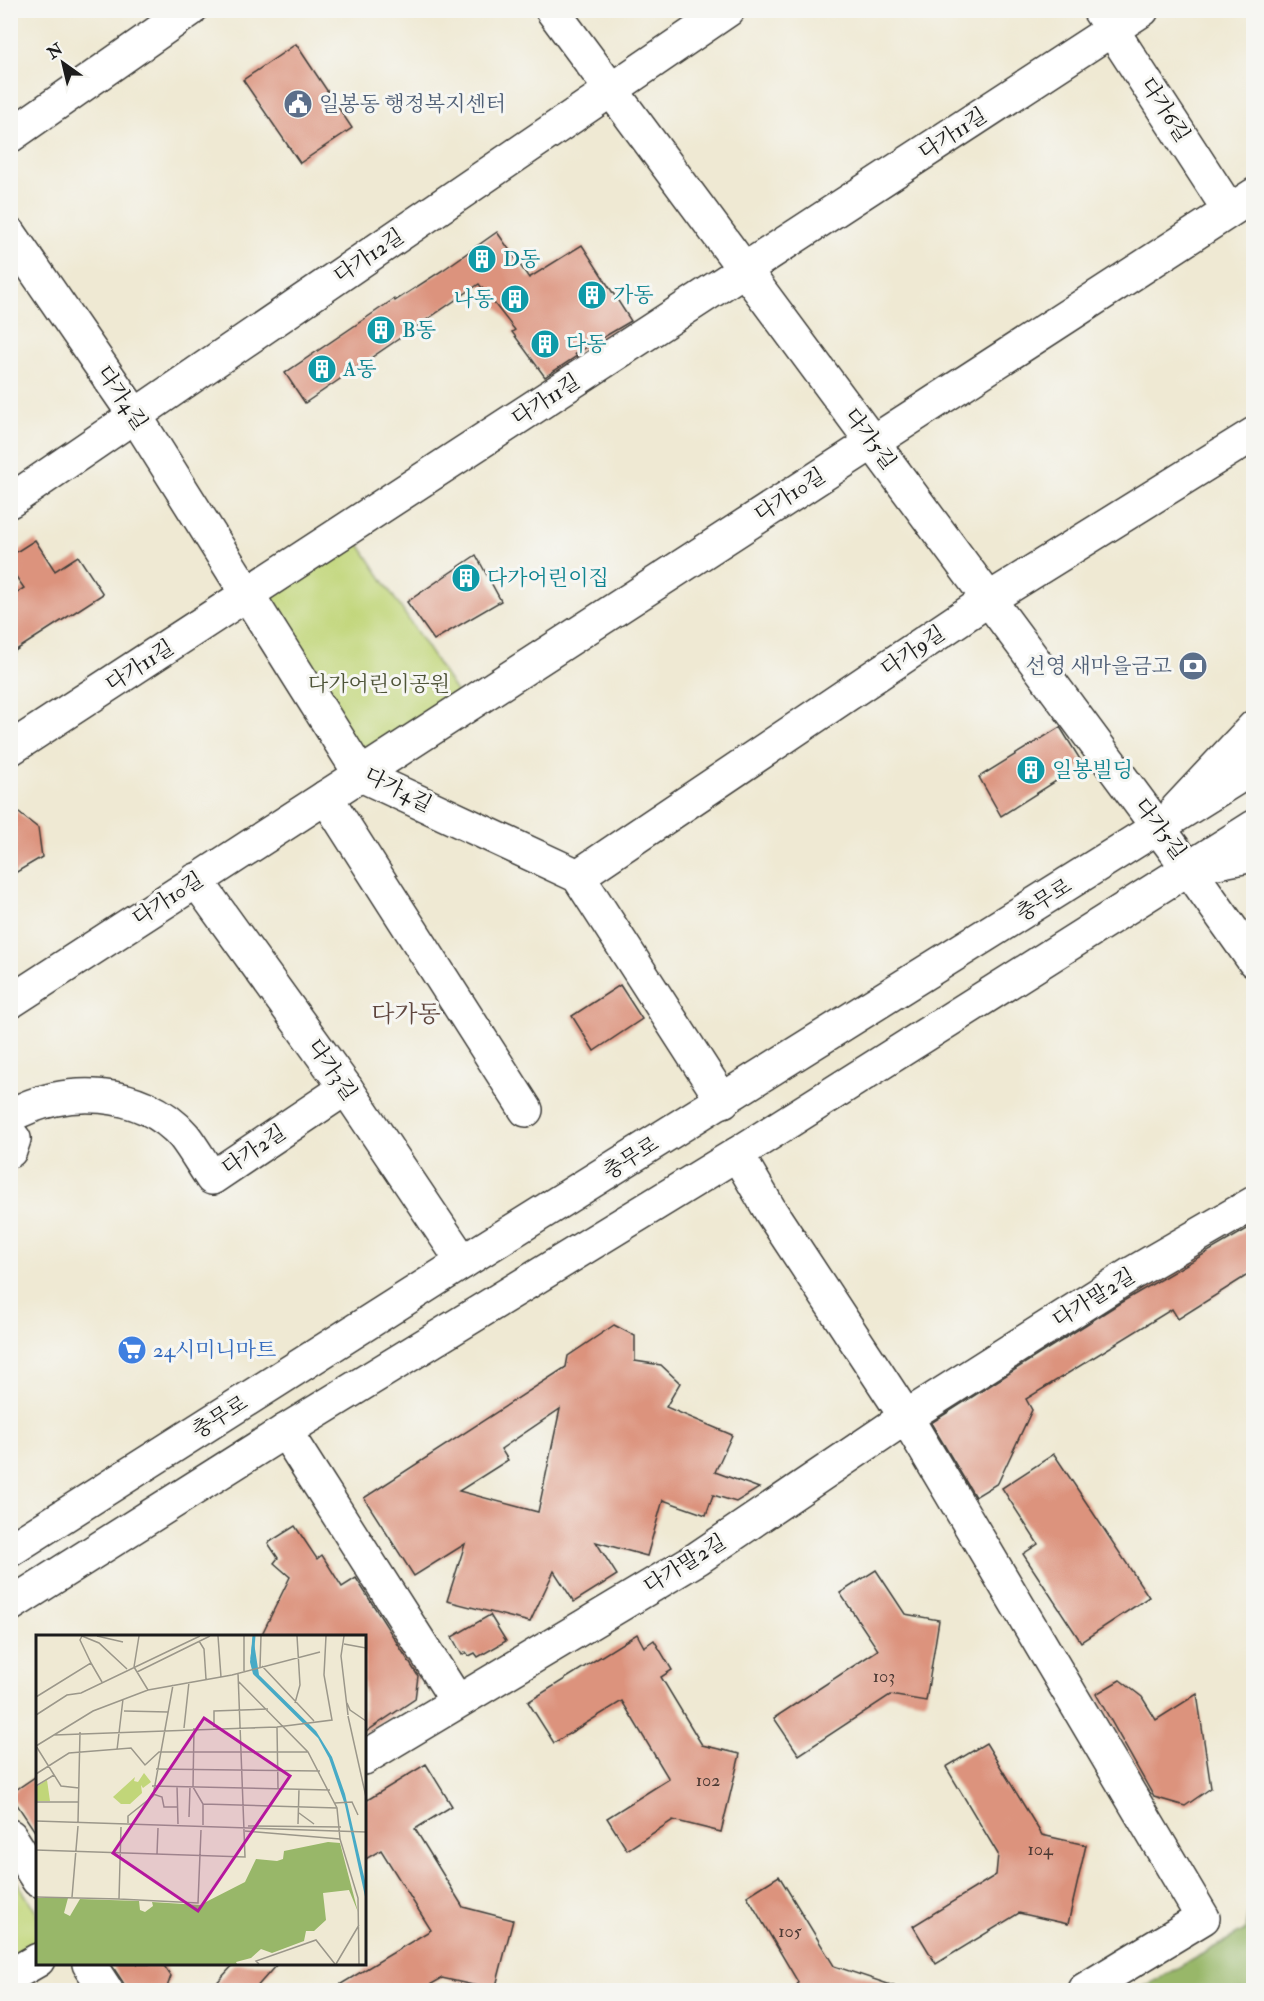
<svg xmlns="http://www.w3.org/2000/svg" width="1264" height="2001" viewBox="0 0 1264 2001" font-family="'IM FELL Double Pica','Noto Serif KR',serif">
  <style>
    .green { fill: #c1d679; stroke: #6e794a; stroke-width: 1.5 }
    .forest { fill: #98b769; stroke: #5a6a42; stroke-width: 1.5 }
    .building { fill: #dc937d; fill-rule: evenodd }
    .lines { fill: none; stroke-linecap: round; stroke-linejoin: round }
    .street-casing { stroke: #3c3b37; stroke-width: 36 }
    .secondary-casing { stroke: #3c3b37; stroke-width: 36 }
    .street { stroke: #fff; stroke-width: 33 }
    .secondary { stroke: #fff; stroke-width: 33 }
    .labels { text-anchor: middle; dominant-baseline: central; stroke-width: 6; stroke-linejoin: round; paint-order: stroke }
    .number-label { font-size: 18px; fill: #4c3a34 }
    .service-label { font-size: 21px; fill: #4e5e75; stroke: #f6f6f2; text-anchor: start }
    .street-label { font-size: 21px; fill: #1c1c1c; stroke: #f6f6f2 }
    .culture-label { font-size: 21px; fill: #0d838f; stroke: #f6f6f2; text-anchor: start }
    .park-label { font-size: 21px; fill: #4e5438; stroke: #f6f6f2 }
    .shop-label { font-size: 21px; fill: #366cbe; stroke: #f6f6f2; text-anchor: start }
    .quarter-label { font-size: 24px; fill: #5f463e; stroke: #f6f6f2 }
    .inset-river { fill: none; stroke: #47aac6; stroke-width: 3 }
    .inset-road { fill: none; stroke: #9b978a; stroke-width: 1.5 }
    .view { fill: #b5179e; fill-opacity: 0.15; stroke: #b5179e; stroke-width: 3 }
    .inset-edge { fill: none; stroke: #1c1c1c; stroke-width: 3 }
  </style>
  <rect width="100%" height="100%" fill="#f6f6f2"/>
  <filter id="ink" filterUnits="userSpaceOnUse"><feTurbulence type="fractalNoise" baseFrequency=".0167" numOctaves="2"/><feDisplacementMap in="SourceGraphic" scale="12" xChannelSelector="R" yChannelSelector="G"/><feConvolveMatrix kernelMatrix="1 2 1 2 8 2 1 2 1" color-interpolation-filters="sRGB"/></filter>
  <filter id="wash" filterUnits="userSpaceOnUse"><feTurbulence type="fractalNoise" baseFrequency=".008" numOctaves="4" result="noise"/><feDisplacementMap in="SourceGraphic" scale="24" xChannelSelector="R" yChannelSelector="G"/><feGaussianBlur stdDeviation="1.35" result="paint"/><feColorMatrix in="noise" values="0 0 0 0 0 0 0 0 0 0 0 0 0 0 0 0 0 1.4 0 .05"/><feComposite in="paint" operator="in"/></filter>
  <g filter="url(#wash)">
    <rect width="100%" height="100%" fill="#efe9d3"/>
    <g class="green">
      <polygon points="353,535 461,699 376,758 353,753 265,612 269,591"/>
      <polygon points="10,1871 38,1915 37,1942 11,1959"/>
    </g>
    <polygon class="forest" points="1253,1887 1253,1990 1138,1990 1245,1930"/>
    <g id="blocks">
      <g class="building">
        <polygon points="296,44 352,128 300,163 243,80"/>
        <polygon points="497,232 529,278 582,245 631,321 575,354 577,356 545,377 512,332 515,330 479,284 305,403 285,373 394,299 395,301 443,270"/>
        <polygon points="35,540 55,571 78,556 103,594 10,654 10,597 24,588 10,568 10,556"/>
        <polygon points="476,555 501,601 434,640 407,602"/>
        <polygon points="1060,727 1083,764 1001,816 979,777"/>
        <polygon points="10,806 38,828 42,857 10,876"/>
        <polygon points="620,985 642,1019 594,1051 572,1016"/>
        <polygon points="1254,1225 1254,1271 1178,1319 1172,1309 1026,1399 1032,1410 998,1483 975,1497 931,1423 1120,1303"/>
        <path d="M 614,1325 L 635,1336 L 635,1361 L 661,1365 L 680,1383 L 666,1407 L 732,1435 L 715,1472 L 759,1488 L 736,1502 L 713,1495 L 706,1515 L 663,1500 L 647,1556 L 596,1542 L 617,1575 L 574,1602 L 554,1571 L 530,1622 L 447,1601 L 465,1544 L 414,1576 L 364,1498 L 566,1367 L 568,1356 ZM 560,1409 L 538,1512 L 459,1491 L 508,1460 L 501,1449 Z"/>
        <polygon points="1054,1454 1149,1597 1081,1642 1023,1554 1038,1544 1002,1488"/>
        <polygon points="295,1526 317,1559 322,1555 342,1587 356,1578 418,1676 415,1699 364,1733 364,1636 261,1636 290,1577 274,1563 278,1558 268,1543"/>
        <polygon points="876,1570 905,1614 939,1620 926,1701 890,1695 799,1755 774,1718 878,1650 840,1593"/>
        <polygon points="490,1615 506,1641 478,1657 475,1653 469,1656 466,1652 462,1655 452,1637"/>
        <polygon points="637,1634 644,1647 654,1640 672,1670 661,1677 702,1745 740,1754 721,1832 673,1820 627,1850 607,1818 669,1779 622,1701 554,1743 528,1702"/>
        <polygon points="1120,1680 1142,1697 1156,1720 1197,1694 1211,1788 1185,1806 1154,1797 1096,1694"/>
        <polygon points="986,1743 1042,1835 1086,1845 1068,1924 1019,1913 936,1964 913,1926 996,1875 998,1854 946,1767"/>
        <polygon points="426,1764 452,1806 415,1829 463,1907 513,1920 495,1990 442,1978 421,1990 331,1990 431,1930 381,1850 364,1860 364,1802"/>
        <polygon points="38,1775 38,1836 10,1794"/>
        <polygon points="779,1876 834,1966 894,1986 893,1990 796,1990 798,1982 747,1896"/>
        <polygon points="111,1964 163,1964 171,1976 166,1990 128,1990"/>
        <polygon points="234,1964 277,1964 254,1990 210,1990"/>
      </g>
    </g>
  </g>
  <g filter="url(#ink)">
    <use href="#blocks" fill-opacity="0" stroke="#3c3b37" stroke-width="1.5"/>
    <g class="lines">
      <g class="street-casing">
        <g id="street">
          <polyline points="552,10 1188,868 1254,961"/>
          <polyline points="1099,10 1229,210"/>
          <polyline points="10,234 136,417 361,775 578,876 723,1101"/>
          <polyline points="10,501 728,10"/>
          <polyline points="10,749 1142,10"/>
          <polyline points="326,797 526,1110"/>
          <polyline points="1177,809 1254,727"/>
          <polyline points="1190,867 1254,855"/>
          <polyline points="578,876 989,599 1254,434"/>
          <polyline points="196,880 346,1088 463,1262"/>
          <polyline points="10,1002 1254,195"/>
          <path d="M 10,1116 C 63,1085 142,1088 184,1136 C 194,1149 203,1165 212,1178 L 346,1088"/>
          <polyline points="10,1134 14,1139 10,1151"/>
          <polyline points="737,1154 771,1212 906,1417 1203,1918 1084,1990"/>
          <polyline points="285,1431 457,1701"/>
          <polyline points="364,1758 698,1558 906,1417 1131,1274 1254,1203"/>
          <polyline points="10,1836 38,1880"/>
          <polyline points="89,1964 106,1990"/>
          <polyline points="10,1976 38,1960"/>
        </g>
      </g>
      <g class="secondary-casing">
        <g id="secondary">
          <polyline points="10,136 190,10"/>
          <polyline points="10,1550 463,1262 1254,767"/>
          <polyline points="10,1605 285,1431 737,1154 1254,827"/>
        </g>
      </g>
      <use href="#street" class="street"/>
      <use href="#secondary" class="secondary"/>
    </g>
  </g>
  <defs>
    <g id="civic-disc" transform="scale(1.5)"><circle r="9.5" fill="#5c6f8a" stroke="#f6f6f2"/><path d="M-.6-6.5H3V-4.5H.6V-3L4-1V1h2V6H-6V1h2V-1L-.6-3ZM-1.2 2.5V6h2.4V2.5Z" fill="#fff"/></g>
    <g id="building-disc" transform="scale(1.5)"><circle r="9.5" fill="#0f9aa8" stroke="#f6f6f2"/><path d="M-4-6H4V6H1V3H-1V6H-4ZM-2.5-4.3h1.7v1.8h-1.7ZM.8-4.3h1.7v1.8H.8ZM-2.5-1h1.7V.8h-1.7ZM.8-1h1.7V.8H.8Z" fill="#fff"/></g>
    <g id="bank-disc" transform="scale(1.5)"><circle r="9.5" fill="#5c6f8a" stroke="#f6f6f2"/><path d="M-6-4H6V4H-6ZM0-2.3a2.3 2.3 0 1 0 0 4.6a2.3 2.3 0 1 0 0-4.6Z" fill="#fff"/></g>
    <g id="supermarket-disc" transform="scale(1.5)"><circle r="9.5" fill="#3f7fe0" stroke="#f6f6f2"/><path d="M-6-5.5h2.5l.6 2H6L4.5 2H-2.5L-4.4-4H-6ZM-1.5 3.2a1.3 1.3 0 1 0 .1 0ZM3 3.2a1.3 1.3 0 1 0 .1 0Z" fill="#fff"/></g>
  </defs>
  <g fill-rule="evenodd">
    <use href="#civic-disc" x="298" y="104"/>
    <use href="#building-disc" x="482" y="259"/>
    <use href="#building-disc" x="592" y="295"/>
    <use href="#building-disc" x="515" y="299"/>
    <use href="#building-disc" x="381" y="330"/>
    <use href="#building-disc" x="545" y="344"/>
    <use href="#building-disc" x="322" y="369"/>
    <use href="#building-disc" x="466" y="578"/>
    <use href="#bank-disc" x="1193" y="666"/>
    <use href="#building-disc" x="1031" y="770"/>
    <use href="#supermarket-disc" x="132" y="1350"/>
  </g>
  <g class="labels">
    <g class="number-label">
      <text x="884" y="1676">103</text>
      <text x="708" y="1780">102</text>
      <text x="1040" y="1849">104</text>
      <text x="790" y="1931">105</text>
    </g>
    <g class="service-label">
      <text x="319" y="104">일봉동 행정복지센터</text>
      <text x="1172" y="666" text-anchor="end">선영 새마을금고</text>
    </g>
    <g class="street-label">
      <text transform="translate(1165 110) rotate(57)">다가6길</text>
      <text transform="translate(953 134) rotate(-33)">다가11길</text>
      <text transform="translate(369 256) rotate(-34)">다가12길</text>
      <text transform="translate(122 398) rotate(56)">다가4길</text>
      <text transform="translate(546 400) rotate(-33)">다가11길</text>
      <text transform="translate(870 439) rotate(53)">다가5길</text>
      <text transform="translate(790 495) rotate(-33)">다가10길</text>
      <text transform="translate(913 651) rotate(-34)">다가9길</text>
      <text transform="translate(140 666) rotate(-33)">다가11길</text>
      <text transform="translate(398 790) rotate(27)">다가4길</text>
      <text transform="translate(1160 829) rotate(53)">다가5길</text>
      <text transform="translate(168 899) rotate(-33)">다가10길</text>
      <text transform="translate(1044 900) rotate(-32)">충무로</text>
      <text transform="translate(332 1070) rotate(55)">다가3길</text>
      <text transform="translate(254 1150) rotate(-34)">다가2길</text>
      <text transform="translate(631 1158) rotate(-32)">충무로</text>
      <text transform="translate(1094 1298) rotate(-32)">다가말2길</text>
      <text transform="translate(220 1417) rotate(-32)">충무로</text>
      <text transform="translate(685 1564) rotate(-32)">다가말2길</text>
    </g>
    <g class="culture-label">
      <text x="503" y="259">D동</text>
      <text x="613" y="295">가동</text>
      <text x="494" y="299" text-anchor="end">나동</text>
      <text x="402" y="330">B동</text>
      <text x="566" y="344">다동</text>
      <text x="343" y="369">A동</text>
      <text x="487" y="578">다가어린이집</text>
      <text x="1052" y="770">일봉빌딩</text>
    </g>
    <g class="park-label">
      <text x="379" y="684">다가어린이공원</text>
    </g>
    <g class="shop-label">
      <text x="153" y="1350">24시미니마트</text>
    </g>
    <g class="quarter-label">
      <text x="406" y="1014">다가동</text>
    </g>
  </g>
  <g transform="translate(36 1635)">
    <rect width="330" height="330" fill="#efe9d3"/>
    <path d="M 108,138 L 115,147 L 107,153 L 105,150 L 106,158 L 94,169 L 85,169 L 77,162 L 99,142 L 98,146 L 102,147 ZM 11,145 L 14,166 L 0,166 L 0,152 Z" fill="#c1d679"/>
    <path d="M 292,207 L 304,208 L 322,277 L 313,255 L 287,258 L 290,285 L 278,296 L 270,296 L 268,306 L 236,318 L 225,314 L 215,323 L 200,327 L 201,329 L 0,329 L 0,263 L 32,263 L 28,278 L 34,281 L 44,264 L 103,266 L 104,275 L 109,277 L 117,271 L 116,267 L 164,270 L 209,247 L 220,224 L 241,226 L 247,224 L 248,216 Z" fill="#98b769"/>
    <path d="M 217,1 L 223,40 L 280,96 L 296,122 L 309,159 L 330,250 L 330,266 L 309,170 L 293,123 L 282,103 L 217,39 L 214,27 Z" fill="#47aac6"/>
    <path class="inset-river" d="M 216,24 L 218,1"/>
    <path class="inset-road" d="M 46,1 L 63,8 L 91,34M 61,1 L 87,7M 103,1 L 98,32 L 112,55M 182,1 L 185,42M 208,1 L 208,36M 308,1 L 305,21 L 312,80M 163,6 L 168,14 L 170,44M 308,9 L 330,13M 55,28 L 66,47M 226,31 L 278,86M 224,32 L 225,1M 101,37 L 174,1M 202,46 L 272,117 L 301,173 L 304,204M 0,62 L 55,28 L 44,5 L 46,1M 259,68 L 264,50 L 261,1M 311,68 L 314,75 L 330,86M 88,76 L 132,77M 0,80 L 31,60 L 45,58 L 164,1M 312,81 L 330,162M 178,92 L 178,76 L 232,74M 241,92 L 242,153M 148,93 L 153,47M 158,93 L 157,152 L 167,169 L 167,190M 18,100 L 241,92 L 296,85 L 288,40 L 290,1M 0,111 L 57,76 L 112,55 L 196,40 L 284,17M 0,111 L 25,151 L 43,153M 81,115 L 87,64M 120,134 L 284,136M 0,139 L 33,118 L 95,113 L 109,130 L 123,117 L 272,117M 0,151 L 18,140M 116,151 L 294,155M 141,151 L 142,189M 117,159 L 126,162 L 128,172 L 142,172M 0,167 L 43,167M 299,168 L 316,167 L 322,180M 167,169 L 301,173M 263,178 L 278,189M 153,182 L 154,152M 0,186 L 330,197M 42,187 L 44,97M 92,188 L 92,181 L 117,161 L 137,50M 262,189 L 263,154M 212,191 L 305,192M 209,196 L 304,204M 304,204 L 322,263 L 323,329M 0,215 L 209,222 L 202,38M 121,219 L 122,193M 0,262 L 83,264 L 85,192M 36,262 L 42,191M 83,264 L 162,268 L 165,195M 223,329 L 220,326 L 280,305 L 299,329M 300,329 L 323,290"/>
    <path class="view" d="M 168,83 L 254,141 L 162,276 L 77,218 Z"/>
    <rect width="330" height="330" class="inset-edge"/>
  </g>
  <rect width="1264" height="2001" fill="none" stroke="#f6f6f2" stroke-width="36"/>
  <g transform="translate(63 63) rotate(326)" stroke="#f6f6f2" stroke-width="4.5" paint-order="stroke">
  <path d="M0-4.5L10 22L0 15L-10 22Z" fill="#1c1c1c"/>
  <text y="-9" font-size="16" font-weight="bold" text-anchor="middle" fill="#1c1c1c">N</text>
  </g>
</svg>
